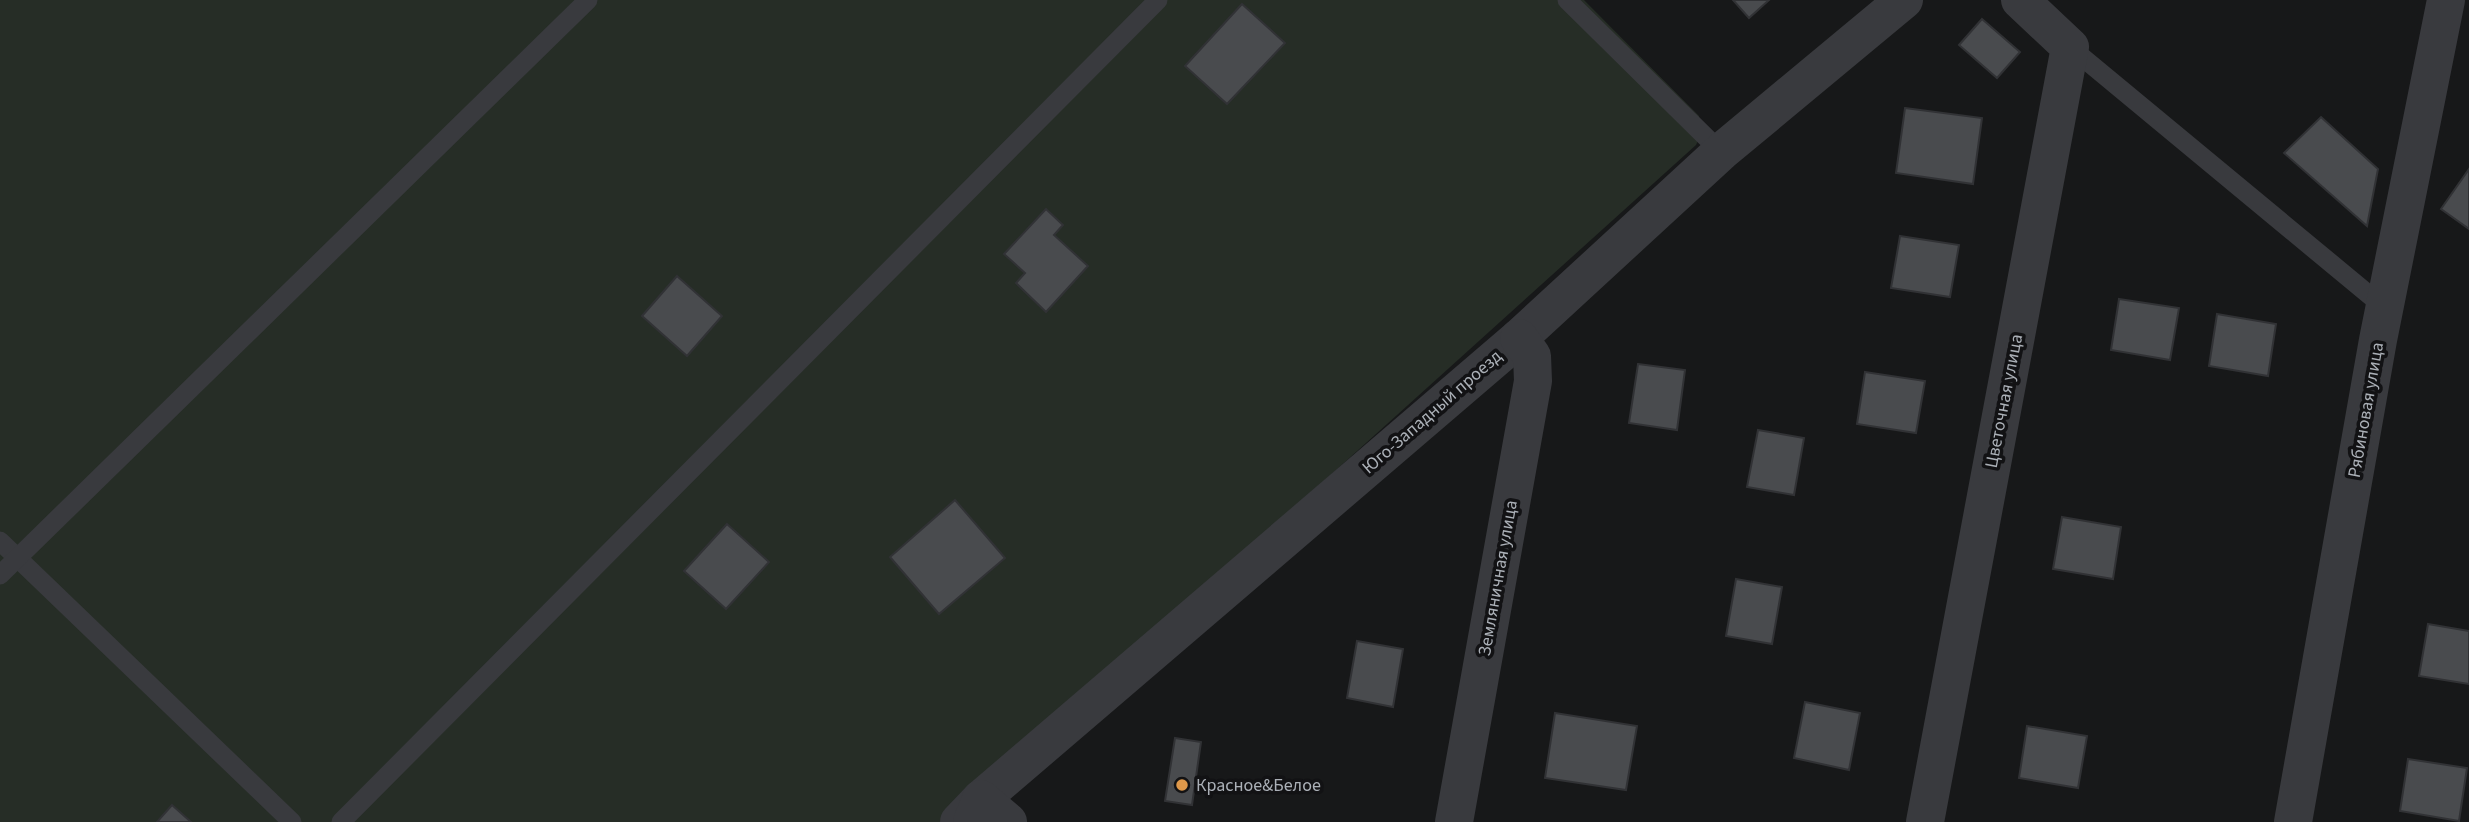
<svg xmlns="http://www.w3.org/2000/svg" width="2469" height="822" viewBox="0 0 2469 822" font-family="'Source Sans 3',sans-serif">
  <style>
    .green { fill: #262d26 }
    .building { fill: #494b4e; stroke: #313235; stroke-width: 2 }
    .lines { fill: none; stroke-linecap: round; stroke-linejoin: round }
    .lane { stroke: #393a3e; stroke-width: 19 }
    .street { stroke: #393a3e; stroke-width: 38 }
    .poi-dot { fill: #de984a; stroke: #121214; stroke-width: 2.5 }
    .labels { text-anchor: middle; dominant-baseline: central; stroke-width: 7; stroke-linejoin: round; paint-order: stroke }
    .street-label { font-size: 18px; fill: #abb0b7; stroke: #121214 }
    .poi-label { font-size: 18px; fill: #abb0b7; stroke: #121214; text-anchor: start }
  </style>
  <rect width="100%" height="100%" fill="#171819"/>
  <polygon class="green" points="0,0 1584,0 1699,116 1700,136 1696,145 974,797 951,822 0,822"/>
  <g class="building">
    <polygon points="1733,0 1769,0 1749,18"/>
    <polygon points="1242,4 1285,43 1227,104 1185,66"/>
    <polygon points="1982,19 2020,52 1997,78 1959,45"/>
    <polygon points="1905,108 1982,118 1973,184 1896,173"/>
    <polygon points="2321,117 2378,169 2367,226 2284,153"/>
    <polygon points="2469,169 2469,229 2441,209"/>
    <polygon points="1046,209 1063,225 1054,235 1088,266 1046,312 1016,283 1025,273 1004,254"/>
    <polygon points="1900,236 1959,245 1950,297 1891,288"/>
    <polygon points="677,276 722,316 687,356 642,316"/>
    <polygon points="2119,299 2179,308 2170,360 2111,350"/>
    <polygon points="2217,314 2276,324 2268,376 2209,366"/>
    <polygon points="1638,364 1685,370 1677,430 1629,423"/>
    <polygon points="1865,372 1925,381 1916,433 1857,424"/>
    <polygon points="1758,430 1804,438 1794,495 1747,487"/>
    <polygon points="955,500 1005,558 939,614 890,557"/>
    <polygon points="2062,517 2121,527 2113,579 2053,569"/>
    <polygon points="727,524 769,562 726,609 684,571"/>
    <polygon points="1736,579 1782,587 1772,644 1726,636"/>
    <polygon points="2428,624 2469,631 2469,684 2419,676"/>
    <polygon points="1357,641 1403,649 1393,707 1347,698"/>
    <polygon points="1805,702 1860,713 1849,770 1794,758"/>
    <polygon points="1555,713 1637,726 1626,790 1545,778"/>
    <polygon points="2027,726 2087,736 2078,788 2019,778"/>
    <polygon points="1175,738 1201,742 1192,805 1165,801"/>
    <polygon points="2408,759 2467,768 2459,821 2400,811"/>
    <polygon points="172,805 191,822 157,822"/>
  </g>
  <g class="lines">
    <g class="lane">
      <polyline points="1567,0 1721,152"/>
      <polyline points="2070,47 2385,308"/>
      <polyline points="0,541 292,822"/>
      <polyline points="0,575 588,0"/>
      <polyline points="341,822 1158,0"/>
    </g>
    <g class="street">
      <polyline points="959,822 981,799 1519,338 1721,152 1904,0"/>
      <polyline points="972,822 981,799 1008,822"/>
      <polyline points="1454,822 1533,381 1532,356 1519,338"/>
      <polyline points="1925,822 2070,47 2020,0"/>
      <polyline points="2293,822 2378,340 2446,0"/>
    </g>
  </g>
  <circle class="poi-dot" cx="1182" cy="785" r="7"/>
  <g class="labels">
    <g class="street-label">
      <text transform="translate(2004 401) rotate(-79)">Цветочная улица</text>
      <text transform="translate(2366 410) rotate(-80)">Рябиновая улица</text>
      <text transform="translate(1432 412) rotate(-41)">Юго-Западный проезд</text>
      <text transform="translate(1498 578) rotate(-80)">Земляничная улица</text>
    </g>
    <g class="poi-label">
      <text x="1196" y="785">Красное&amp;Белое</text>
    </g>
  </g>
</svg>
